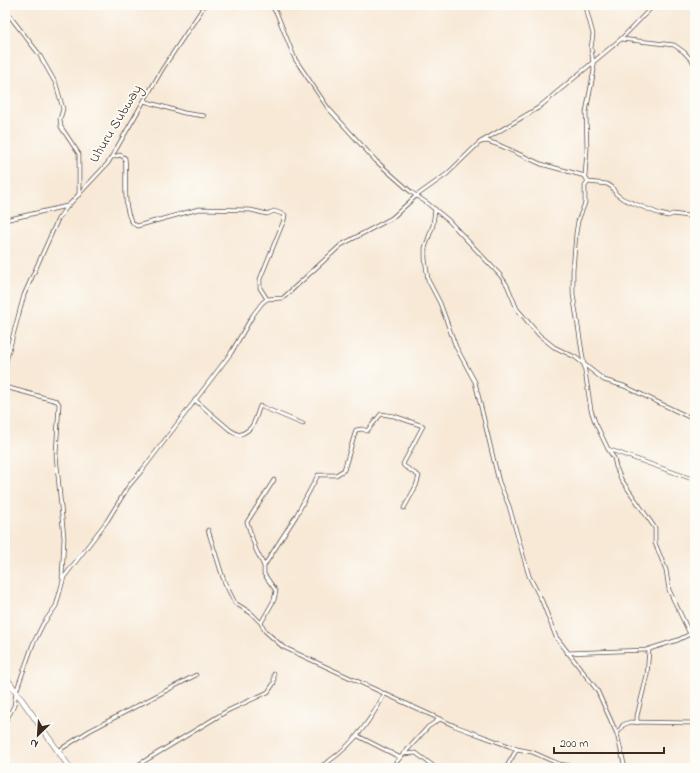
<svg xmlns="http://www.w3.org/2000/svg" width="700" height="773" viewBox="0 0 700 773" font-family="'Indie Flower',sans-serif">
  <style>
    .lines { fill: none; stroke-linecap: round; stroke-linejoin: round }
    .street-casing { stroke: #57473a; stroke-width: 4.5 }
    .primary-casing { stroke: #57473a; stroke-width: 6 }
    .street { stroke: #fff; stroke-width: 3 }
    .primary { stroke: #fff; stroke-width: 5 }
    .labels { text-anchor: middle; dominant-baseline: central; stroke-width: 3.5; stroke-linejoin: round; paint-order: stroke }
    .street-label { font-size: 14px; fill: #3b2a1e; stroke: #fdfcf7 }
  </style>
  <rect width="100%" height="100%" fill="#fdfcf7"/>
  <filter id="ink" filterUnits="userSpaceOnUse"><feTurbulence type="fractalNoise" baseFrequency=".025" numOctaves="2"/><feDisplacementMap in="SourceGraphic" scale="8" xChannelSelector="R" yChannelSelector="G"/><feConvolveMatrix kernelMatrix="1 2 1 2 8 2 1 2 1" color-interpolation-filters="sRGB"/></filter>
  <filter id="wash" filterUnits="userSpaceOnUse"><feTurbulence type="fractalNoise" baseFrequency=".012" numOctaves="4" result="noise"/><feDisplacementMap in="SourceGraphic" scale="16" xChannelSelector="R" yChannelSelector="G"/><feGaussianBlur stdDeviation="0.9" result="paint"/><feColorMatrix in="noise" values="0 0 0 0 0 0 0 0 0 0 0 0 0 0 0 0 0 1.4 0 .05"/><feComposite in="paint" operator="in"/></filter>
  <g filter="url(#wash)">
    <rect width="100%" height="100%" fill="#f8e9d7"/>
  </g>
  <g filter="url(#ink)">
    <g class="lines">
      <g class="street-casing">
        <g id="street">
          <polyline points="271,5 277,14 295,59 328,108 376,161 411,192 427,203 448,220 500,275 507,285 517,309 539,335 554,347 575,357 604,380 624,386 695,420"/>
          <polyline points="5,10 39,54 56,84 63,109 60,119 61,127 79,154 79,195"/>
          <polyline points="621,39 674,45 684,52 695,64"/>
          <polyline points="144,101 184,113 204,116"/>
          <polyline points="481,142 487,141 499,145 541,164 585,176 588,182 585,186 585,203 578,221 576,233 573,270 573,294 591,410 595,422 608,449 695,480"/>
          <path d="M 113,157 L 120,155 L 125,158 C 128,174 120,218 137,226 L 199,209 L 251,210 L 267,214 L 274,211 L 285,215 L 284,220 L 260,279 L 260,288 L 267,299"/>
          <polyline points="585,176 587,149 586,112 594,70 591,48 593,34 587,12 587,5"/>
          <polyline points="588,182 607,184 612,187 616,194 623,199 660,214 668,216 673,214 695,217"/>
          <polyline points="435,209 433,225 425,248 425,259 428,280 440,303 456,347 475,382 499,482 509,506 529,576 542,601 556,637 597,690 617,734 625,768"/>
          <polyline points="5,220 67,206"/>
          <polyline points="5,365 24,295 58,219 66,208 108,163 163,68 205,5"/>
          <polyline points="5,387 57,401 59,404 56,455 64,538 62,578"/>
          <path d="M 195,400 L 230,430 L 239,435 C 255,429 254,421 260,406 L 303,424"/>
          <polyline points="608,449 614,458 616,467 621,479 655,528 655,543 666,570 669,590 690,634"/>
          <polyline points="274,480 247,522 256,550 264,566 264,574 276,591 274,600 261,623 265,631 283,647 455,726 517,749 532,752 559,764 583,768"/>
          <polyline points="208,530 224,581 235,603 251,613 261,623"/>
          <polyline points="264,566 296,516 318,475 336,475 344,470 356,430 362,429 367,431 381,414 394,416 423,426 403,464 404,466 419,476 416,486 404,508"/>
          <polyline points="567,653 646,650 678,640 690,634 695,634"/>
          <polyline points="5,722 14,706 16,692 33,644 43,624 56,606 64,577 107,521 128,487 143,469 231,353 253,315 262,303 267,299 283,298 341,245 392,218 416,196 447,174 479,143 538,108 621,39 654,5"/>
          <polyline points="637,723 637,716 647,675 649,650"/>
          <polyline points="617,734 623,725 630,722 695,723"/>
          <polyline points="358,736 399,757"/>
          <polyline points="58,751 89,731 196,675"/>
          <polyline points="403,754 416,753 436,768"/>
          <polyline points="133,768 227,711 268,692 274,683 274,674"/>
          <path d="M 318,768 C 349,751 369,724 385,693"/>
          <polyline points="391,768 428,727 440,719"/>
          <polyline points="506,768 517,749"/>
        </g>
      </g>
      <g class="primary-casing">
        <polyline id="primary" points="5,676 70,768"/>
      </g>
      <use href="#street" class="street"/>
      <use href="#primary" class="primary"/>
    </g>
  </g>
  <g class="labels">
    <g class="street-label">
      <text transform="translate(116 124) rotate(-59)">Uhuru Subway</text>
    </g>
  </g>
  <rect width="700" height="773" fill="none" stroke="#fdfcf7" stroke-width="20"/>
  <g transform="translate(38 735) rotate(205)" stroke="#fdfcf7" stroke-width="3" paint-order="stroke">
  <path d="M0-3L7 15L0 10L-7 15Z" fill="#3b2a1e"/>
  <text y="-6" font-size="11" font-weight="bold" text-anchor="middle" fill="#3b2a1e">N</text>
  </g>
  <path d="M554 747v6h110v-6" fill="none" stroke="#3b2a1e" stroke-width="2"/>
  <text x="560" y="747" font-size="12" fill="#3b2a1e" stroke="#fdfcf7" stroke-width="3" paint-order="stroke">200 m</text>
</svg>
